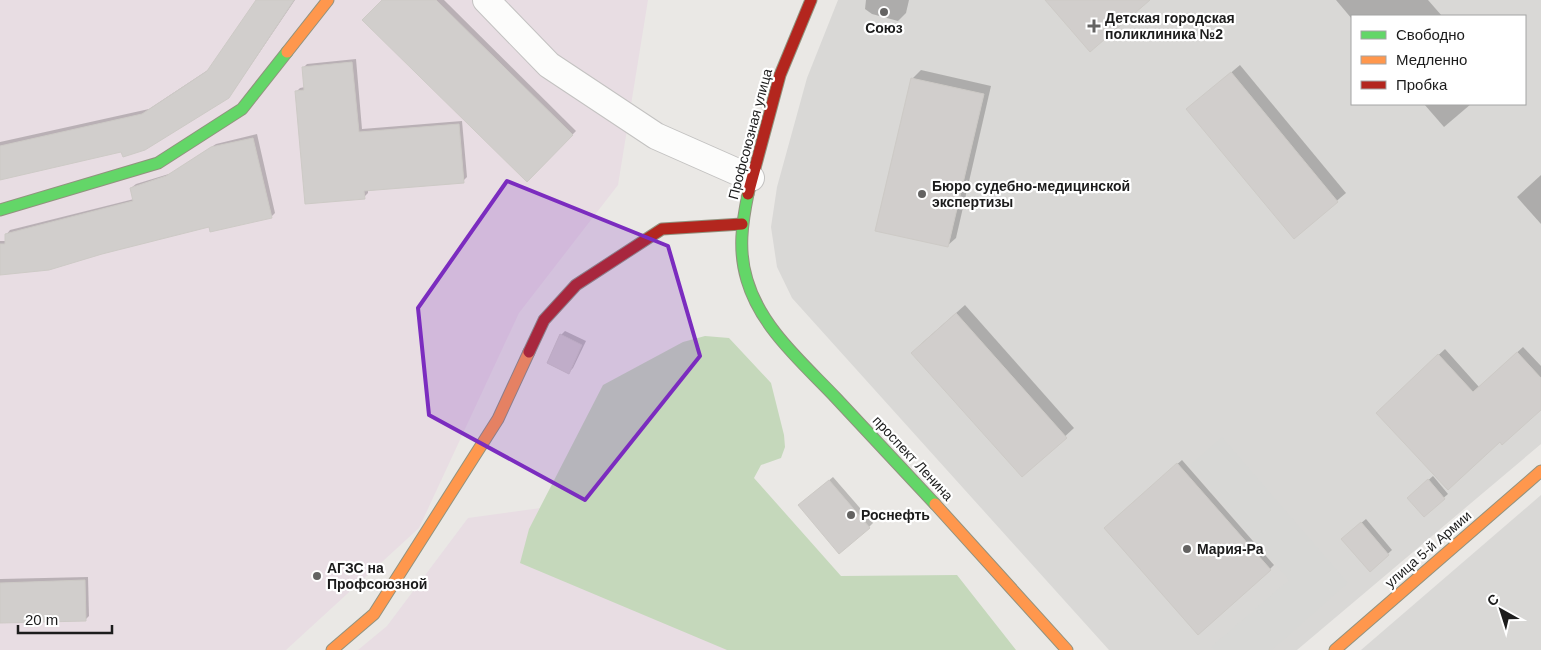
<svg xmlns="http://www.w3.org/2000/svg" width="1541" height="650" viewBox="0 0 1541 650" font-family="Arial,sans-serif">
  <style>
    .residential { fill: #d9d8d6; fill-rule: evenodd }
    .industrial { fill: #e8dde3 }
    .religious { fill: #d8d8d6 }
    .forest { fill: #c5d8bb }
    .shadow { fill: #0003 }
    .building { fill: #d1cecc; stroke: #cdcac6 }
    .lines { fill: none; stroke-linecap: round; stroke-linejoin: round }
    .street-casing { stroke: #c3c2c1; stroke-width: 28 }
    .fast-casing { stroke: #91927e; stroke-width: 13 }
    .slow-casing { stroke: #91927e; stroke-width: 13 }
    .jam-casing { stroke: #91927e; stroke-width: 13 }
    .street { stroke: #fcfcfb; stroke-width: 26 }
    .fast { stroke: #63d668; stroke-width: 11 }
    .slow { stroke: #ff974d; stroke-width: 11 }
    .jam { stroke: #b3261e; stroke-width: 11 }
    .marked { fill: #7b2cbf; fill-opacity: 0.2; stroke: #7b2cbf; stroke-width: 4; stroke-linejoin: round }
    .poi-dot { fill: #646362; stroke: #fff; stroke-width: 2 }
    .labels { text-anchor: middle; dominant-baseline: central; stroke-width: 4.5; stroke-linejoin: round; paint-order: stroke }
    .poi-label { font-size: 14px; font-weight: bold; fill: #1c1c1c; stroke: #fff; text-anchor: start }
    .street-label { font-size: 14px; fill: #1c1c1c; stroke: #fff }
  </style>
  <rect width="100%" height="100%" fill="#eae8e5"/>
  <g class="residential">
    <path d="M 838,0 L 1541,0 L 1541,444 L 1297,650 L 1109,650 L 792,298 L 777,267 L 771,227 L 777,187 L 807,78 ZM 1352,16 L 1525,16 L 1525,104 L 1352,104 Z"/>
    <polygon points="1541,495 1541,650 1361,650"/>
  </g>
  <g class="industrial">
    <polygon points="0,0 648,0 618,185 519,313 419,528 286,650 0,650"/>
    <polygon points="628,496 791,650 358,650 387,626 468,518"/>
  </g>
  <polygon class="religious" points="1222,437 1348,583 1272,650 1214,650 1211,647 1289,580 1190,465"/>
  <polygon class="forest" points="705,336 729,338 771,383 784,435 785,447 781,458 761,465 754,478 841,576 957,575 1016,650 727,650 520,563 529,529 603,385 683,342"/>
  <g class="shadow">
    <polygon points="258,0 295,0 234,90 228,97 122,150 0,179 0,142 149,109 211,68"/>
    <polygon points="384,0 444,0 576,131 527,181"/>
    <polygon points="866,0 909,0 906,13 898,21 872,14 865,9"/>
    <polygon points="1336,0 1428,0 1442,16 1352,16 1352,19"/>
    <polygon points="356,59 362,129 462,121 467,177 463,181 368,189 368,193 364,197 296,92 300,88 305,87 303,68 307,64"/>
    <polygon points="1240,65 1346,193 1294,237 1188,109"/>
    <polygon points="921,70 991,86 956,238 947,246 877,230 913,78"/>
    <polygon points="1424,104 1471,104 1444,127"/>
    <polygon points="257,134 275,213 271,217 210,226 0,274 0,241 6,241 6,235 10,230 134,199 131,188 136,184 172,173 216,144"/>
    <polygon points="1541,175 1541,224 1517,197"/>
    <polygon points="965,305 1074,428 1022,476 921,344"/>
    <polygon points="565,331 586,341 573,368 569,372 561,335"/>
    <polygon points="1523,347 1541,366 1541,408 1377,413 1445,349 1479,387"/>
    <polygon points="1182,460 1274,565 1270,569 1109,524"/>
    <polygon points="1433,476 1448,494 1424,515 1413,494"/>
    <polygon points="833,477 873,523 869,527 803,502"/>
    <polygon points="1366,519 1392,550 1370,570 1347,535"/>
    <polygon points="88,577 89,616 85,620 0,622 0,579"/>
  </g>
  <g class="building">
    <polygon points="256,0 294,0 229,98 145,150 123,157 121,152 0,180 0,146 142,114 207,71"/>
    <polygon points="382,0 436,0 573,135 527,182 362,20"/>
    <polygon points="1045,0 1150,0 1090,52"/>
    <polygon points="352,62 359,132 459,124 464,183 364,191 365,199 305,204 295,91 304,90 302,67"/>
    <polygon points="1231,72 1338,202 1294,239 1186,109"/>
    <polygon points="911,78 984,94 948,247 875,231"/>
    <polygon points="253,138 272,218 210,232 209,227 102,254 49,270 0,275 0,244 5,244 5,234 133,201 130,188 166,176 211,147"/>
    <polygon points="956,313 1067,438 1022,477 911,353"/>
    <polygon points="560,334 582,345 569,374 547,363"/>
    <polygon points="1517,352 1541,378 1541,410 1502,445 1500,442 1448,490 1376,413 1438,354 1473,392"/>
    <polygon points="1177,463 1271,570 1198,635 1104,528"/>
    <polygon points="1428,479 1445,499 1424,517 1407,498"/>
    <polygon points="829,480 870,528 839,554 798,505"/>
    <polygon points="1361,522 1389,555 1370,572 1341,539"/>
    <polygon points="85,580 86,621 0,623 0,583"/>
  </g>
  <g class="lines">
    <g class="street-casing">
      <polyline id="street" points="486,0 549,65 656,136 751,178"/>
    </g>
    <g class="fast-casing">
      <g id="fast">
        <path d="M 748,194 C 742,223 738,251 747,280 C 761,328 803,363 836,398 C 869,433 902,469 935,504"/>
        <polyline points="0,210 158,163 242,109 287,52"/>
      </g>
    </g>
    <g class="slow-casing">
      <g id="slow">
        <polyline points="287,52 328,0"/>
        <polyline points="935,504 1067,650"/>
        <polyline points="332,650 374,614 498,419 529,352"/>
        <polyline points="1335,650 1541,471"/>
      </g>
    </g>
    <g class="jam-casing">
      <g id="jam">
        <polyline points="748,194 780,75 811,0"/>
        <polyline points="529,352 544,320 576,285 662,229 742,224"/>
      </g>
    </g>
    <use href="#street" class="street"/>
    <use href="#fast" class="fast"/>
    <use href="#slow" class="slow"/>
    <use href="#jam" class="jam"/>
  </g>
  <path class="marked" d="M 507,181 L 668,246 L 700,356 L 585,500 L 429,415 L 418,308 Z"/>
  <g class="poi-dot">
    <circle cx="884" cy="12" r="5"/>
    <path d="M1091.5 18.5h5v5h5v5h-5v5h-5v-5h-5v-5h5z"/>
    <circle cx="922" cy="194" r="5"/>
    <circle cx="851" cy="515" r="5"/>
    <circle cx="1187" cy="549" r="5"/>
    <circle cx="317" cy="576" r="5"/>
  </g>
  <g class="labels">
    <g class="poi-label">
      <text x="1105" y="18">Детская городская<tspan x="1105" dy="16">поликлиника №2</tspan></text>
      <text x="884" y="28" text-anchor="middle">Союз</text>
      <text x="932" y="186">Бюро судебно-медицинской<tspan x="932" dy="16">экспертизы</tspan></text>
      <text x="861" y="515">Роснефть</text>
      <text x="1197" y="549">Мария-Ра</text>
      <text x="327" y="568">АГЗС на<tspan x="327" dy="16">Профсоюзной</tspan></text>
    </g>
    <g class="street-label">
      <text transform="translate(750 134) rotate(-75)">Профсоюзная улица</text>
      <text transform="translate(913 458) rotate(47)">проспект Ленина</text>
      <text transform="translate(1428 549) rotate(-41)">улица 5-й Армии</text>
    </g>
  </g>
  <rect x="1351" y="15" width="175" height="90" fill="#ffffff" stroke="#a4a4a4"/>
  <rect x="1361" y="31" width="25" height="8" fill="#63d668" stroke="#a4a4a4"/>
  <text x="1396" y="40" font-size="15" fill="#1c1c1c">Свободно</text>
  <rect x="1361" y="56" width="25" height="8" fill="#ff974d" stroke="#a4a4a4"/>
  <text x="1396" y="65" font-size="15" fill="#1c1c1c">Медленно</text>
  <rect x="1361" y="81" width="25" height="8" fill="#b3261e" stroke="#a4a4a4"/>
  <text x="1396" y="90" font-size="15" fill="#1c1c1c">Пробка</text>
  <g transform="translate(1501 610) rotate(321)" stroke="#ffffff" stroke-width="4" paint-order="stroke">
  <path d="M0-4L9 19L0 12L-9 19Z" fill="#1c1c1c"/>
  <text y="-8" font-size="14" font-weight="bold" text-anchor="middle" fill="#1c1c1c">С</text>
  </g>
  <path d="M18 625v8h94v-8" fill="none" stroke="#1c1c1c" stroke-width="2.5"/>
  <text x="25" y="625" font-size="15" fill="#1c1c1c" stroke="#ffffff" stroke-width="4" paint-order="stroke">20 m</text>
</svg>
